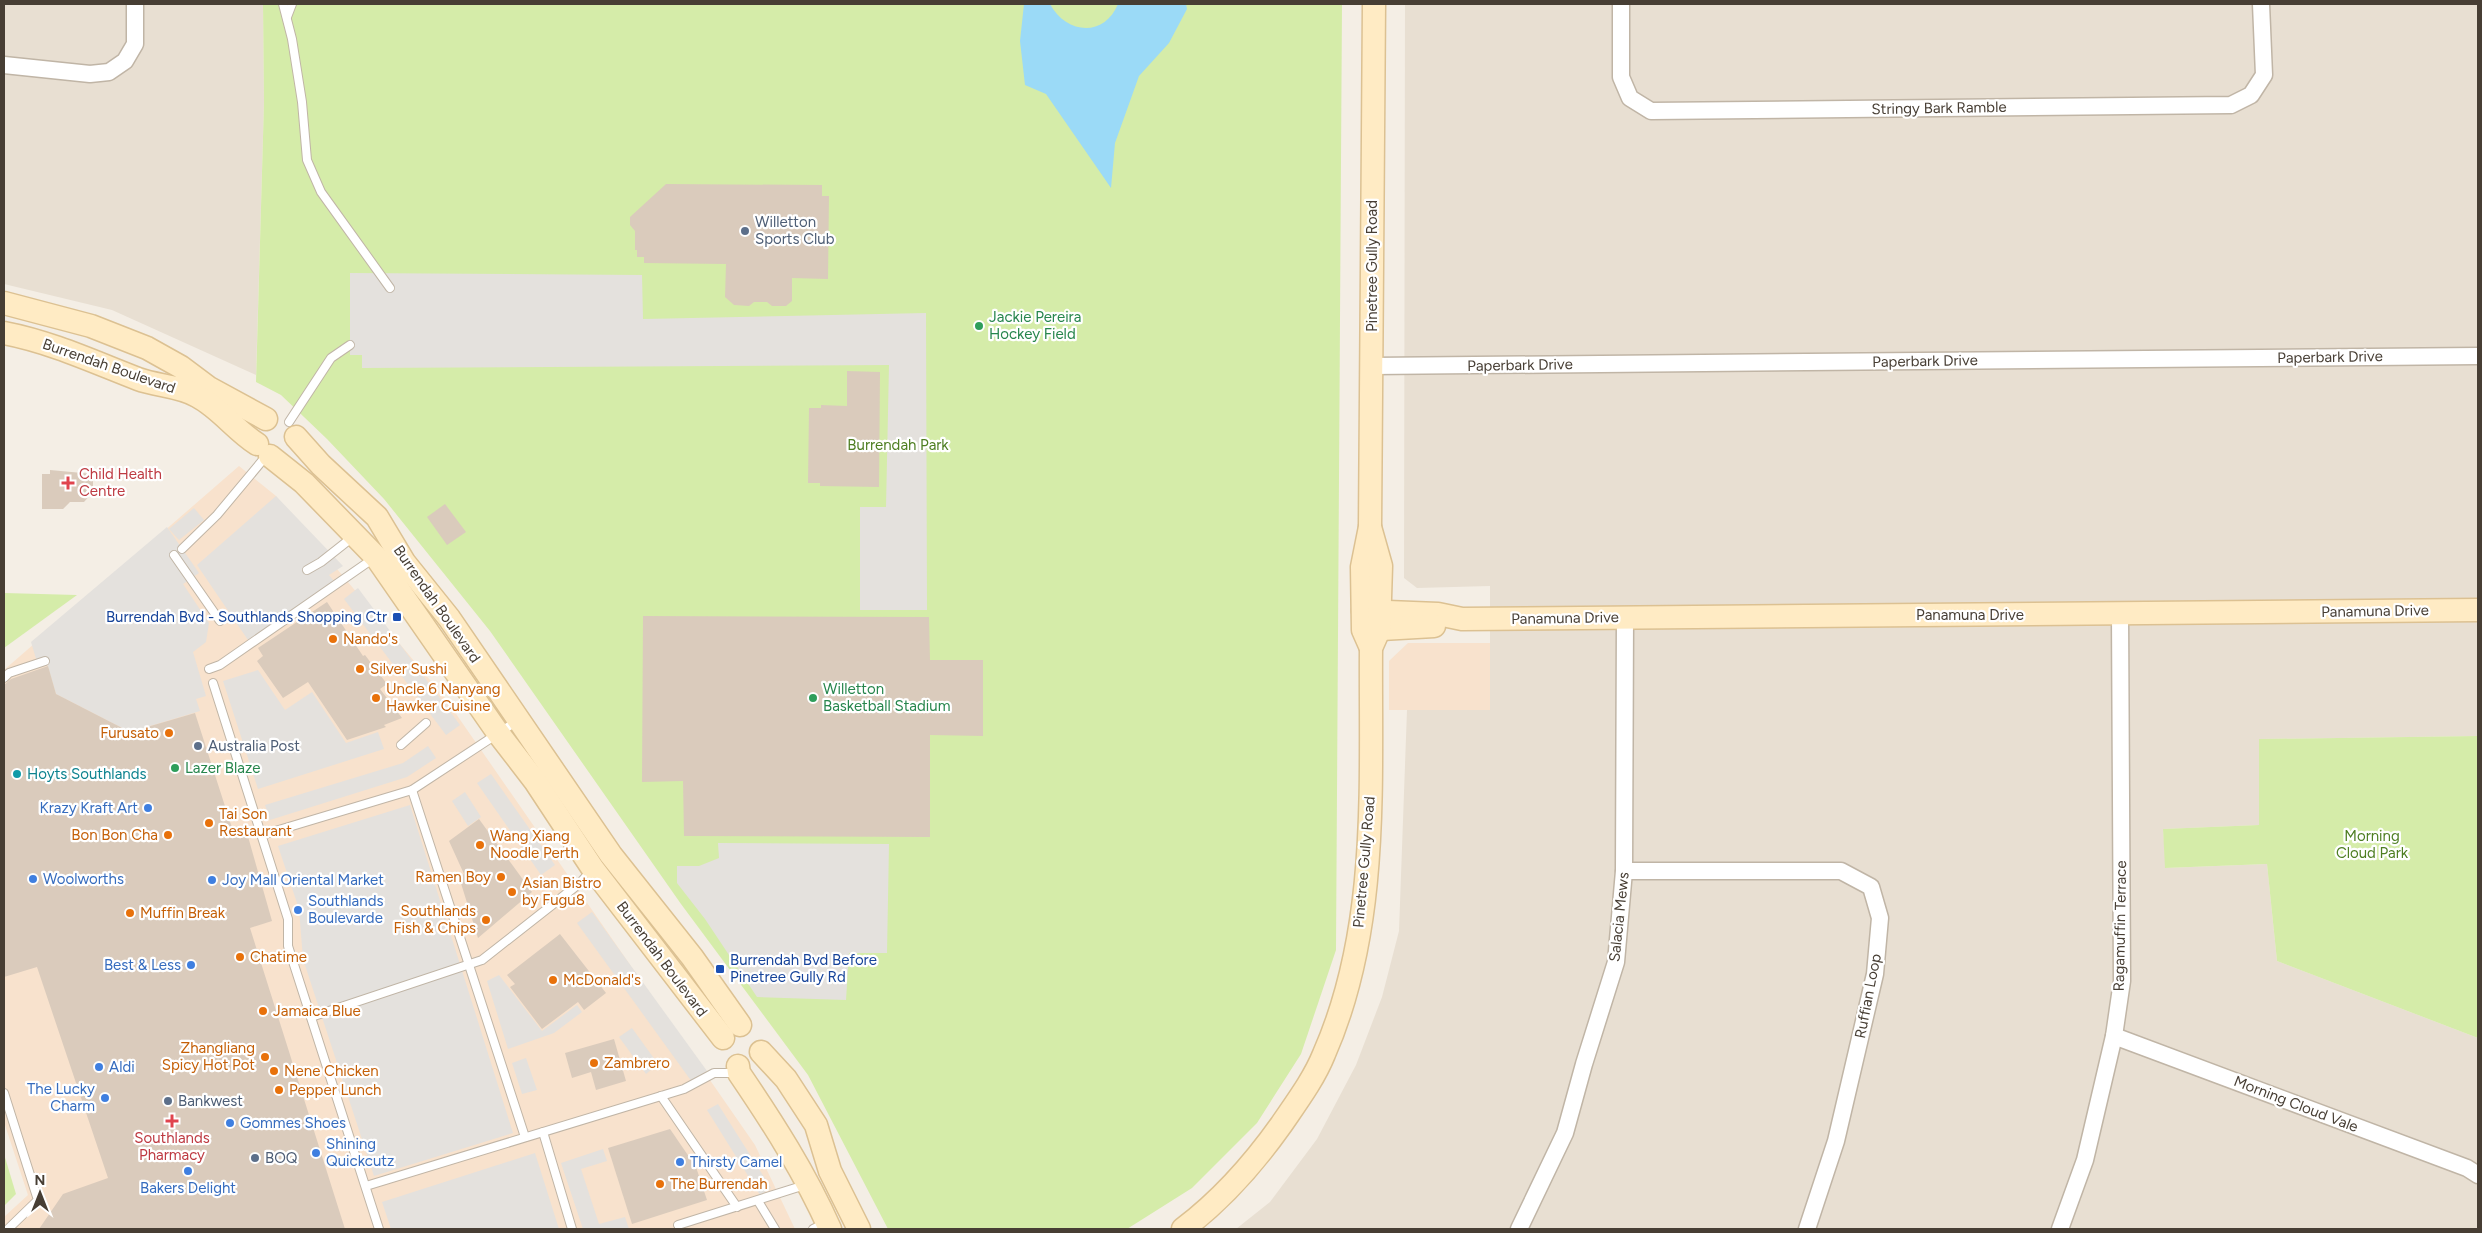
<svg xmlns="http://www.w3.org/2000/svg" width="2482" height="1233" viewBox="0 0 2482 1233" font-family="Figtree,sans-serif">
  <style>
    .residential { fill: #e8dfd2 }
    .commercial { fill: #f8e2cd }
    .green { fill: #d5eca9 }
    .parking { fill: #e4e1dd }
    .water { fill: #9bdaf7 }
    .building { fill: #dacbbc }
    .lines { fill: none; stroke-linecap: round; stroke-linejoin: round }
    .lane-casing { stroke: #c0b5a6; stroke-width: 10 }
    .street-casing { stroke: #c0b5a6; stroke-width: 19 }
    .secondary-casing { stroke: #dcc192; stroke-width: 25 }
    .lane { stroke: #fff; stroke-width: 8 }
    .street { stroke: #fff; stroke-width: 16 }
    .secondary { stroke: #ffebc4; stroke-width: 22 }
    .service-dot { fill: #5c6f8a; stroke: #fff; stroke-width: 2 }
    .leisure-dot { fill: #2e9e5b; stroke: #fff; stroke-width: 2 }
    .health-dot { fill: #e0444e; stroke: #fff; stroke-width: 2 }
    .transit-dot { fill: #1a4fb4; stroke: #fff; stroke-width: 2 }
    .food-dot { fill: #e8710a; stroke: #fff; stroke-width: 2 }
    .culture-dot { fill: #0f9aa8; stroke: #fff; stroke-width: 2 }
    .shop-dot { fill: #3f7fe0; stroke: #fff; stroke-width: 2 }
    .labels { text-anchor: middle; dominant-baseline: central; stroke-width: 4.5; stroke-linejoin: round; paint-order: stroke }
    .street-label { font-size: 15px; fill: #473e34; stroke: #fff }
    .service-label { font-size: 15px; fill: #4e5e75; stroke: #fff; text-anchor: start }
    .leisure-label { font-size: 15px; fill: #27864d; stroke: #fff; text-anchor: start }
    .park-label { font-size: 15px; fill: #4e7e22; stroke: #fff }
    .health-label { font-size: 15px; fill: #be3a42; stroke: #fff; text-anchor: start }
    .transit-label { font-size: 15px; fill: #164399; stroke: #fff; text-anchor: end }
    .food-label { font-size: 15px; fill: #c56008; stroke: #fff; text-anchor: start }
    .culture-label { font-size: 15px; fill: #0d838f; stroke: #fff; text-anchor: start }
    .shop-label { font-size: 15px; fill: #366cbe; stroke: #fff; text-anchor: start }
  </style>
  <rect width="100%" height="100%" fill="#f4eee5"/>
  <g class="residential">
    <polygon points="4,4 263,4 264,102 256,375 112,310 4,284"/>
    <polygon points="1405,4 2478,4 2478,736 2259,739 2259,825 2163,829 2166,868 2267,864 2277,961 2478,1038 2478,1229 1236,1229 1270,1202 1317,1139 1356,1065 1382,997 1399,931 1407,710 1486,710 1490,643 1490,586 1417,588 1404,578"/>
  </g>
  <g class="commercial">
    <polygon points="239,466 276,496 445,698 755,1145 795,1229 4,1229 4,1217 28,1195 4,1122 4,670"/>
    <polygon points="1408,643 1490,643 1490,710 1389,710 1389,661"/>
  </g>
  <g class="green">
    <polygon points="263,4 1342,4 1336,950 1301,1054 1257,1123 1192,1188 1127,1229 888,1229 808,1075 681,904 490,631 384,499 327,439 281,395 256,382 264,102"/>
    <polygon points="4,593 77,595 4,648"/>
    <polygon points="2478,736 2478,1038 2277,961 2267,864 2165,868 2163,829 2259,825 2259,739"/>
    <polygon points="4,1154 16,1194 4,1206"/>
  </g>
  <g class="parking">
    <polygon points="350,273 642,275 643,319 926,313 927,610 860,610 860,507 886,507 889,365 362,368 362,355 350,355"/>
    <polygon points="276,496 343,566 329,575 334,581 248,640 197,565"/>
    <polygon points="194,508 204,520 179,540 169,529"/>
    <polygon points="167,527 199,573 183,584 209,623 206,642 193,652 206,696 196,699 200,711 130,732 56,694 46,660 37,662 31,642"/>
    <polygon points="358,588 460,725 446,735 344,599"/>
    <polygon points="258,670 285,710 312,692 346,743 378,732 384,749 258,789 223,681"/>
    <polygon points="428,746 436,758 407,777 270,820 265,805 403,763"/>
    <polygon points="491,774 555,865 541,875 477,783"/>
    <polygon points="465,792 481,817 468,826 452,801"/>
    <polygon points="410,805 513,1133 374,1176 303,959 299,909 278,846"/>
    <polygon points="718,843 889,844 887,953 849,953 846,1000 757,997 705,919 677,883 677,866 699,866 719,858"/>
    <polygon points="592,912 707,1071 692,1082 577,923"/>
    <polygon points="499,975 542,1031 577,1005 582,1012 554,1033 508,1049 487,981"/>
    <polygon points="632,1028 658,1064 646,1074 619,1037"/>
    <polygon points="526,1058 537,1090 522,1094 512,1063"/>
    <polygon points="718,1104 771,1188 760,1195 707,1110"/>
    <polygon points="603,1149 607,1161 581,1169 599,1224 625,1217 629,1229 583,1229 561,1163"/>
    <polygon points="535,1153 559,1229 391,1229 382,1202"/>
  </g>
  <path class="water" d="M 1024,4 L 1050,4 C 1066,34 1104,38 1118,4 L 1186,4 L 1187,9 L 1169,43 L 1139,76 L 1115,143 L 1111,188 L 1046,94 L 1025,85 L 1020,41 Z"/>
  <g class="building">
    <polygon points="666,184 822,185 822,196 829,196 828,279 792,278 792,301 786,306 772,306 767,302 754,302 749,306 734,305 725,297 726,264 644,263 644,257 637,257 637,250 635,250 635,231 630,225 630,217"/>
    <polygon points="847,371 880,372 879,487 820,486 820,483 808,483 809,408 821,408 821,405 847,406"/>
    <polygon points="50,470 93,474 93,492 84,502 70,502 63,509 42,509 42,474 50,474"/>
    <polygon points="445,504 466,532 447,545 427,517"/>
    <polygon points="327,602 363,656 365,655 387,684 380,689 402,718 384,725 386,727 347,740 308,682 283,698 257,661 263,656 258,648"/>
    <polygon points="643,616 929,617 930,660 983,660 983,736 930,735 930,837 684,836 683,781 642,782"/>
    <polygon points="48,666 56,694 130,732 195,713 233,831 245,826 272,921 250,928 345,1229 39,1229 63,1194 108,1178 37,967 4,977 4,685 11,679"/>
    <polygon points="479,819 532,892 478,938 459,877 464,874 449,841"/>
    <polygon points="560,934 606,993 584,1010 578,1002 542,1029 510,987 515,984 507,975"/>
    <polygon points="614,1039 626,1081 596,1090 591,1072 572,1078 565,1053"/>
    <polygon points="670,1129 696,1167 707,1200 632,1224 608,1148"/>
  </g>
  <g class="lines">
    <g class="lane-casing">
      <g id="lane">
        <polyline points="283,4 292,39 302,102 307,160 321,192 390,288"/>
        <polyline points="287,17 292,4"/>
        <polyline points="289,422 331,358 350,345"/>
        <polyline points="182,549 217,515 267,455"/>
        <polyline points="174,555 220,621"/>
        <polyline points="307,570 321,562 354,536"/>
        <polyline points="209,669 220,665 374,558"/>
        <polyline points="4,678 9,673 45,661"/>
        <polyline points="213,683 288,919 288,946 379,1229"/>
        <polyline points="401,745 426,723"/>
        <polyline points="412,790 525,1137"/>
        <polyline points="262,835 412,790 517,721"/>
        <polyline points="311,1017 482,960 580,883 592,870"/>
        <polyline points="4,1093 38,1200 8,1229"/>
        <polyline points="661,1096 737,1207"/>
        <polyline points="543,1132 572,1229"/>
        <polyline points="366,1186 684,1089 714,1073 738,1073"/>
        <polyline points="758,1201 775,1229"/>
        <polyline points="678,1225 805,1185"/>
        <polyline points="813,1229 825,1223"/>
      </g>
    </g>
    <g class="street-casing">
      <g id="street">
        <polyline points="1621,4 1621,77 1630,98 1651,111 2231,105 2251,95 2264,75 2261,4"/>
        <polyline points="4,65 90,74 109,72 125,61 135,44 135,4"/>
        <polyline points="1372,366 2478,356"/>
        <polyline points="1624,871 1841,871 1871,887 1880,918 1875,974 1836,1141 1807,1229"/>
        <polyline points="2114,1036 2467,1168 2478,1175"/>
        <polyline points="1519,1229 1565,1133 1584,1064 1616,962 1624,871 1625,617"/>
        <polyline points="2060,1229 2085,1160 2114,1036 2122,981 2120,614"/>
      </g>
    </g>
    <g class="secondary-casing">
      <g id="secondary">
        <polyline points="4,303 91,326 147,348 181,367 209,388 266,419"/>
        <path d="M 4,333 C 51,342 94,362 138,379 C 157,386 180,386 197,396 C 220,408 235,430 257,444"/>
        <polyline points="296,437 321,465 377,517 404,562 449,618 611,855 692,957 740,1025"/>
        <polyline points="270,456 304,483 376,557 498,733 535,781 593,869 723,1038"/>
        <polyline points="1363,611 1438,614 1462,619 2478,610"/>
        <polyline points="1364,630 1434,626"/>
        <polyline points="1371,648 1363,630 1362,567 1370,527 1374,4"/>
        <polyline points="761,1052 786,1079 816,1125 830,1171 859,1229"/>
        <path d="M 738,1066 L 739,1073 C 773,1123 805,1173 830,1229"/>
        <path d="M 1183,1229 C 1220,1201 1254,1163 1281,1125 C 1296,1103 1314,1079 1324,1054 C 1380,927 1370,783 1371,648 L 1379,630 L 1381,566 L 1370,527"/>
      </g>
    </g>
    <use href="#lane" class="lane"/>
    <use href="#street" class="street"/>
    <use href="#secondary" class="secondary"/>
  </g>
  <g class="service-dot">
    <circle cx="745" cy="231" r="5"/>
    <circle cx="198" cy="746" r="5"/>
    <circle cx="168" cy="1101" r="5"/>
    <circle cx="255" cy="1158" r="5"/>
  </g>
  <g class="leisure-dot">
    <circle cx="979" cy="326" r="5"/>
    <circle cx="813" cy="698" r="5"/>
    <circle cx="175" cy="768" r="5"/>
  </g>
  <g class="health-dot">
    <path d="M65.5 475.5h5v5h5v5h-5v5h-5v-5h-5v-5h5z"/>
    <path d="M169.5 1113.5h5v5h5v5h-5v5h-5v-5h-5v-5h5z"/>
  </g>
  <g class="transit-dot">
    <rect x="392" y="612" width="10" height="10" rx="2.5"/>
    <rect x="715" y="964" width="10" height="10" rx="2.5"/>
  </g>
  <g class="food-dot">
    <circle cx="333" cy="639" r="5"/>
    <circle cx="360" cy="669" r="5"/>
    <circle cx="376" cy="698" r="5"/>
    <circle cx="169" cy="733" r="5"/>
    <circle cx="209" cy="823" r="5"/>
    <circle cx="168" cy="835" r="5"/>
    <circle cx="480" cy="845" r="5"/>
    <circle cx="501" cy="877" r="5"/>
    <circle cx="512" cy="892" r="5"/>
    <circle cx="130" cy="913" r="5"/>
    <circle cx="486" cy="920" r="5"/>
    <circle cx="240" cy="957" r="5"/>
    <circle cx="553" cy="980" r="5"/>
    <circle cx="263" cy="1011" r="5"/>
    <circle cx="265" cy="1057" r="5"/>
    <circle cx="594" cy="1063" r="5"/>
    <circle cx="274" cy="1071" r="5"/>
    <circle cx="279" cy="1090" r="5"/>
    <circle cx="660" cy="1184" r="5"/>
  </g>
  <circle class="culture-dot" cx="17" cy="774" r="5"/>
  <g class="shop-dot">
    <circle cx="148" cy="808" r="5"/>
    <circle cx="33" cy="879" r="5"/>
    <circle cx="212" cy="880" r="5"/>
    <circle cx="298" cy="910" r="5"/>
    <circle cx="191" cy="965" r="5"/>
    <circle cx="99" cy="1067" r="5"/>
    <circle cx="105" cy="1098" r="5"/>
    <circle cx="230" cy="1123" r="5"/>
    <circle cx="316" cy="1153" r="5"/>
    <circle cx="680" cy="1162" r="5"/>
    <circle cx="188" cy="1171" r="5"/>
  </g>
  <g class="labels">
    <g class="street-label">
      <text transform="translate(1939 108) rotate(-1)">Stringy Bark Ramble</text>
      <text transform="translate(1372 266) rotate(-90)">Pinetree Gully Road</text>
      <text transform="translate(2330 357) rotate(-1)">Paperbark Drive</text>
      <text transform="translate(1925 361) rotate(-1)">Paperbark Drive</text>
      <text transform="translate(1520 365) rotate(-1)">Paperbark Drive</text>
      <text transform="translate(109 366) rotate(19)">Burrendah Boulevard</text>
      <text transform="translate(437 604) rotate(55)">Burrendah Boulevard</text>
      <text transform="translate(2375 611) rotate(-1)">Panamuna Drive</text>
      <text x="1970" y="615">Panamuna Drive</text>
      <text transform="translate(1565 618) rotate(-1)">Panamuna Drive</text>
      <text transform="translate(1364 862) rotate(-85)">Pinetree Gully Road</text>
      <text transform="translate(1619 917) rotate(-84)">Salacia Mews</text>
      <text transform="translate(2120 926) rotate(-89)">Ragamuffin Terrace</text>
      <text transform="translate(662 959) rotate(53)">Burrendah Boulevard</text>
      <text transform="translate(1868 996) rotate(-79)">Ruffian Loop</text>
      <text transform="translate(2296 1104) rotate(21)">Morning Cloud Vale</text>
    </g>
    <g class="service-label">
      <text x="755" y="222">Willetton<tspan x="755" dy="17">Sports Club</tspan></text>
      <text x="208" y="746">Australia Post</text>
      <text x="178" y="1101">Bankwest</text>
      <text x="265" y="1158">BOQ</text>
    </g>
    <g class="leisure-label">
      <text x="989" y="317">Jackie Pereira<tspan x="989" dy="17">Hockey Field</tspan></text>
      <text x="823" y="689">Willetton<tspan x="823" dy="17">Basketball Stadium</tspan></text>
      <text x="185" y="768">Lazer Blaze</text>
    </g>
    <g class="park-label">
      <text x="898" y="445">Burrendah Park</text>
      <text x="2372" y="836">Morning<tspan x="2372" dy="17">Cloud Park</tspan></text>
    </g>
    <g class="health-label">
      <text x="79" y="474">Child Health<tspan x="79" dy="17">Centre</tspan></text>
      <text x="172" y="1138" text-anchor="middle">Southlands<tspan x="172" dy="17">Pharmacy</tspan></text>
    </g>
    <g class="transit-label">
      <text x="387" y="617">Burrendah Bvd - Southlands Shopping Ctr</text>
      <text x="730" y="960" text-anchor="start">Burrendah Bvd Before<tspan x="730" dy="17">Pinetree Gully Rd</tspan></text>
    </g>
    <g class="food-label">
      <text x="343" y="639">Nando's</text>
      <text x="370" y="669">Silver Sushi</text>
      <text x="386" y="689">Uncle 6 Nanyang<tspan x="386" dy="17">Hawker Cuisine</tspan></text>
      <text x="159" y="733" text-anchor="end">Furusato</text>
      <text x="219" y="814">Tai Son<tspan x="219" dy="17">Restaurant</tspan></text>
      <text x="158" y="835" text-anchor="end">Bon Bon Cha</text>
      <text x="490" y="836">Wang Xiang<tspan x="490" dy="17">Noodle Perth</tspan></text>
      <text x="491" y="877" text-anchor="end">Ramen Boy</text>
      <text x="522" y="883">Asian Bistro<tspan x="522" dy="17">by Fugu8</tspan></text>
      <text x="476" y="911" text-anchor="end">Southlands<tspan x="476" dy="17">Fish &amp; Chips</tspan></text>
      <text x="140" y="913">Muffin Break</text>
      <text x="250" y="957">Chatime</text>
      <text x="563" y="980">McDonald's</text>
      <text x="273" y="1011">Jamaica Blue</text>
      <text x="255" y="1048" text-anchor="end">Zhangliang<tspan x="255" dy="17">Spicy Hot Pot</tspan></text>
      <text x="604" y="1063">Zambrero</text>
      <text x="284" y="1071">Nene Chicken</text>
      <text x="289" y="1090">Pepper Lunch</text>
      <text x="670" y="1184">The Burrendah</text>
    </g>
    <g class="culture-label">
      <text x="27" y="774">Hoyts Southlands</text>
    </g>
    <g class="shop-label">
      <text x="138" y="808" text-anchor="end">Krazy Kraft Art</text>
      <text x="43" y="879">Woolworths</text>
      <text x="222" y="880">Joy Mall Oriental Market</text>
      <text x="308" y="901">Southlands<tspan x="308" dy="17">Boulevarde</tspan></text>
      <text x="181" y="965" text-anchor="end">Best &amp; Less</text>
      <text x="109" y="1067">Aldi</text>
      <text x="95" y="1089" text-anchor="end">The Lucky<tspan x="95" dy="17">Charm</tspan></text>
      <text x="240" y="1123">Gommes Shoes</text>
      <text x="326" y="1144">Shining<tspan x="326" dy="17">Quickcutz</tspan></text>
      <text x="690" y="1162">Thirsty Camel</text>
      <text x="188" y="1188" text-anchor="middle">Bakers Delight</text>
    </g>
  </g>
  <rect width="2482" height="1233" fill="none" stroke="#473e34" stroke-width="10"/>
  <g transform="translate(40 1193)" stroke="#ffffff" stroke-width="4" paint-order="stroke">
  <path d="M0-4L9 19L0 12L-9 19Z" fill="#473e34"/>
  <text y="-8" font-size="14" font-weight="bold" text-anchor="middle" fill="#473e34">N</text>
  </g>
</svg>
